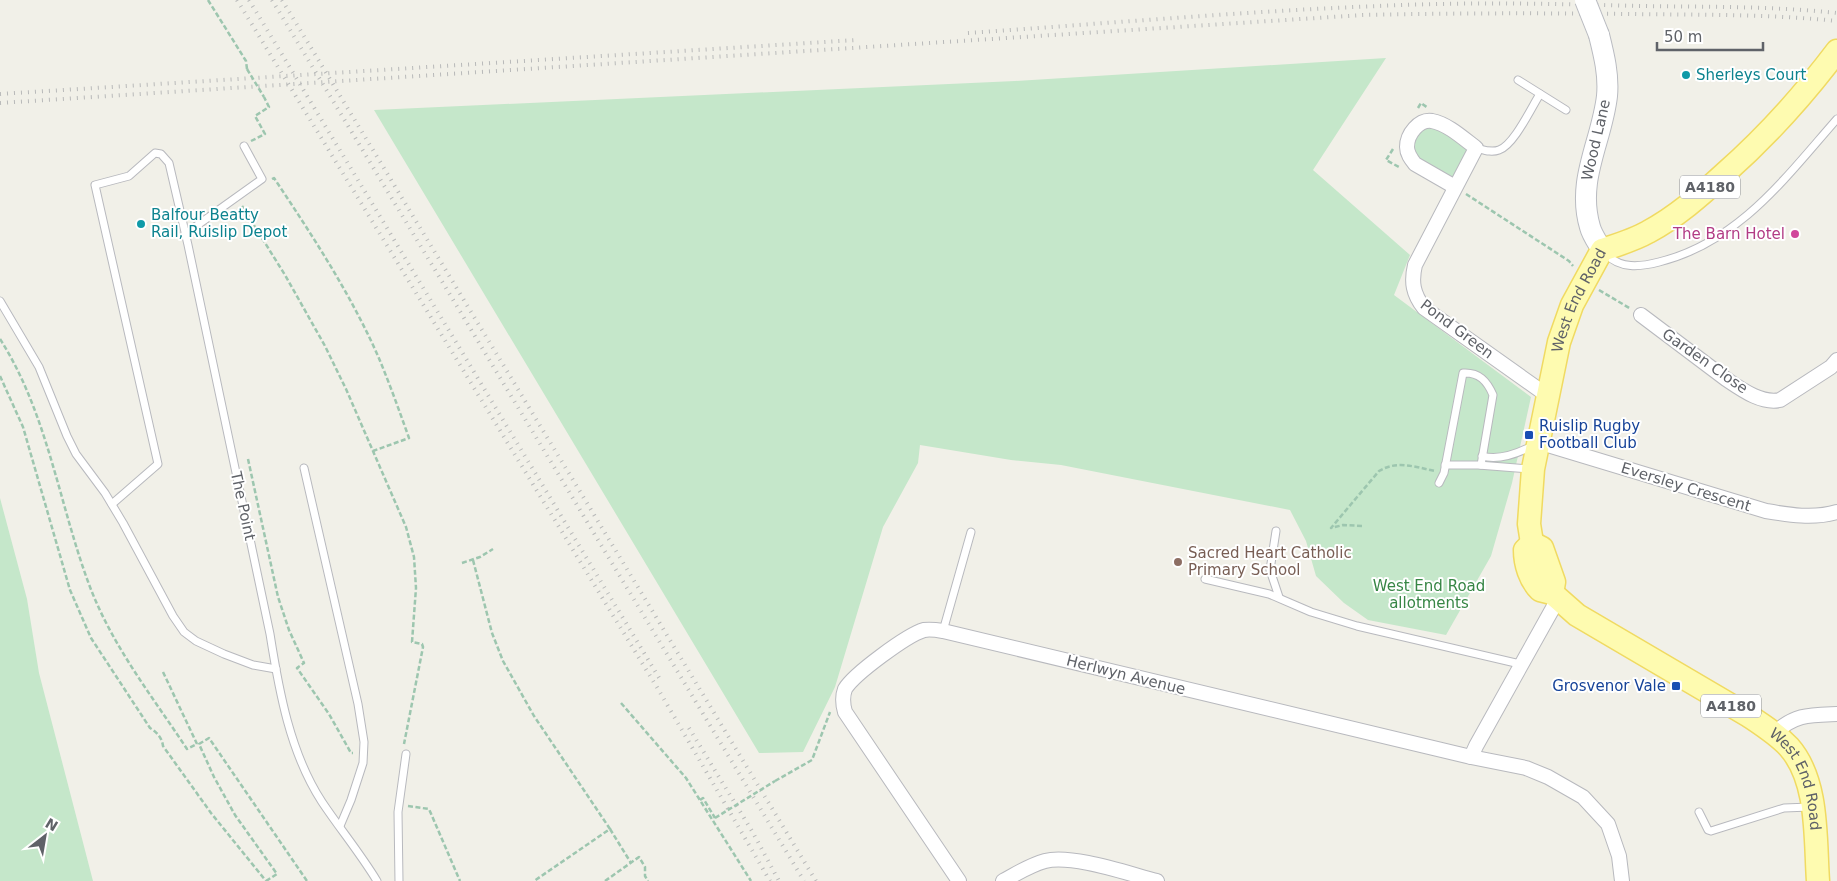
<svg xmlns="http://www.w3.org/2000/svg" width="1837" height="881" viewBox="0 0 1837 881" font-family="'DejaVu Sans',sans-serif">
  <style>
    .green { fill: #c5e7ca }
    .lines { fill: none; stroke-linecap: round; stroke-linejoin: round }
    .lane-casing { stroke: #b8b9be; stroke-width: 9 }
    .street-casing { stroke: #b8b9be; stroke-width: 16 }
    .secondary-casing { stroke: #b9bbc1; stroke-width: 22 }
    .primary-casing { stroke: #f0da62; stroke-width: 25 }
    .path { stroke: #9dc6af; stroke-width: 2.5; stroke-dasharray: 5 2.5; stroke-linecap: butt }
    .lane { stroke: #fff; stroke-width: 7 }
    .street { stroke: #fff; stroke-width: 14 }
    .secondary { stroke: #fff; stroke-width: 20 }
    .primary { stroke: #fefbb0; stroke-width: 22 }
    .rail { stroke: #b8b9b9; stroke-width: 4; stroke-dasharray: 1 6; stroke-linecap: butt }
    .secondary-bridge-casing { stroke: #b9bbc1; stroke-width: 22; stroke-linecap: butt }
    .path-bridge { stroke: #9dc6af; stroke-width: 2.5; stroke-dasharray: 5 2.5; stroke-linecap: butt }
    .secondary-bridge { stroke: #fff; stroke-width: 20 }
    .culture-dot { fill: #0f9aa8; stroke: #fff; stroke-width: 2 }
    .hotel-dot { fill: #d1479c; stroke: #fff; stroke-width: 2 }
    .transit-dot { fill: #1a4fb4; stroke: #fff; stroke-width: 2 }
    .education-dot { fill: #8d6e63; stroke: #fff; stroke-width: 2 }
    .labels { text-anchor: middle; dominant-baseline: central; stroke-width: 4; stroke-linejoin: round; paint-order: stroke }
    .shield { fill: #fff; stroke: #8f9195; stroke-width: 1 }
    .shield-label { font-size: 14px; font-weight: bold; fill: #5f6268 }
    .culture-label { font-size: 15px; fill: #0d838f; stroke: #fff; text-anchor: start }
    .street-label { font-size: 15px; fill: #5f6268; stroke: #fff }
    .hotel-label { font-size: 15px; fill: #b23c85; stroke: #fff; text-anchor: end }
    .transit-label { font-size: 15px; fill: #164399; stroke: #fff; text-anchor: start }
    .education-label { font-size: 15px; fill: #785e54; stroke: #fff; text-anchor: start }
    .park-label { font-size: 15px; fill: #378645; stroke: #fff }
  </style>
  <rect width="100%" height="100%" fill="#f1f0e8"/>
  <g class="green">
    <polygon points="1386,58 1313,170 1410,255 1394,295 1531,397 1512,483 1491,556 1446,635 1368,620 1344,603 1316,576 1306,541 1290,510 1061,465 1011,460 920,445 918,463 883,527 835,687 803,752 759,753 374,110 1015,81"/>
    <polygon points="1423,122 1476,148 1455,187 1415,164 1408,141"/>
    <polygon points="0,498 27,599 39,673 93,881 0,881"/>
  </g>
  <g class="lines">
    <g class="lane-casing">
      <g id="lane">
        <polyline points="1518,80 1566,110"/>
        <path d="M 1476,148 C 1484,150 1491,153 1499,150 C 1514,145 1531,108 1540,94"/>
        <polyline points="185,234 262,179 244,146"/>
        <path d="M 1606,254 C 1620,269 1640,267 1659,262 C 1739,242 1785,178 1837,119"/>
        <polyline points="0,301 39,367 67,436 76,454 105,493 123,523 173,616 184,632 196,641 224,654 253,665 276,669"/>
        <path d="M 1482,456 C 1499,461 1519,453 1534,445"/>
        <polyline points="1445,465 1478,465 1530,469"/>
        <polyline points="304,468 358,704 364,742 363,763 351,800 340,826"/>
        <path d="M 1439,483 L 1444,473 L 1463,373 C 1479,372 1487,381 1493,395 L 1481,465"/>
        <path d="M 112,504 L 158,464 L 95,185 L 129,176 L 155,153 L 161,154 L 169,163 L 188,245 L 270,634 C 279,691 290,753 322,802 C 340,829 360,853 377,881"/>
        <polyline points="1276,531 1270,570 1279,597"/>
        <polyline points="1205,579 1269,594 1311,612 1357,626 1520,664"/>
        <polyline points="943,631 971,532"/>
        <polyline points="1699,812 1708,830 1711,831 1784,808 1810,807"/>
        <polyline points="399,881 398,812 406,754"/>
      </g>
    </g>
    <g class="street-casing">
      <g id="street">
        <path d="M 1455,187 L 1415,164 C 1411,159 1407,154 1407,147 C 1407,134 1419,119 1432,121 C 1448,124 1464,139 1476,148 L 1415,265 C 1411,282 1413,294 1424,308 L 1548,396"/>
        <path d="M 1641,315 L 1726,379 C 1741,389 1761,404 1780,400 L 1831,367 L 1837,360"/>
        <path d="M 1538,442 L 1766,511 C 1789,515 1814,519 1837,512"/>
        <path d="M 1774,733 C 1796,714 1809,715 1837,714"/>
        <polyline points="1471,757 1526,768 1548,777 1583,797 1608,824 1619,856 1622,881"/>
        <path d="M 959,881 L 845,712 C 843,705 842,697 845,689 C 854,674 907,635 924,630 C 930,629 937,630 943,631 L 1471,757 L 1476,746 L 1558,599"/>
        <path d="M 1003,881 C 1016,874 1030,865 1045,861 C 1072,854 1129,874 1157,881"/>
      </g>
    </g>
    <g class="secondary-casing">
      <path id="secondary" d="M 1599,35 C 1604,55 1609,75 1607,96 C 1602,141 1576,180 1590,227 C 1592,235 1598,243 1602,250"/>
    </g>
    <g class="primary-casing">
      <g id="primary">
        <path id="s1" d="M 1532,543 L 1529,524 L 1533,469 L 1559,342 L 1572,305 L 1602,250 C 1617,245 1634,240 1648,232 C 1676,217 1700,196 1724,174 C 1766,137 1803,96 1837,51"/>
        <path id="s2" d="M 1532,543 L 1525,550 C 1525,564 1530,580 1540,590 L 1552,593 L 1577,615 L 1749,716 C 1764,726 1778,735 1789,747 C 1819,781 1815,839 1818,881"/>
        <polyline points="1532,543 1542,548 1554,582 1552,593"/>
      </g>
    </g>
    <g class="path">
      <polyline points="208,0 246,61 247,69"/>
      <polyline points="1418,108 1421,103 1428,108"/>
      <polyline points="251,141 265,134 255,116 269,107 264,97"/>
      <polyline points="1393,149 1386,160 1399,167"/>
      <path d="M 272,179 L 274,178 C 312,235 350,293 378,356 C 389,382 399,410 409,438 L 373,451"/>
      <polyline points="1466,194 1569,261 1573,266"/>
      <polyline points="242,206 285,275 325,346 346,389 406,527 414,557 416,588 412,642 422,644 423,647 404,744"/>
      <polyline points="1599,290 1631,309"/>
      <path d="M 0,339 C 48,414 59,505 90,587 C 113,647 152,696 187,749 L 197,744"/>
      <path d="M 0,376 L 23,427 L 70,590 L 91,638 L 150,728 C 157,732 162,738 163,746 L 211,813 L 266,881"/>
      <polyline points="248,459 278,597 289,630 304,663 297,668 329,714 351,753 353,753"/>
      <path d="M 1362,526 L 1343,525 L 1331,528 L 1379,471 C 1397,460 1415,467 1435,471"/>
      <polyline points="473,560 492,633 503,661 534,716 610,829 534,881"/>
      <polyline points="462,563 480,557 493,549"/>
      <polyline points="163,672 197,744"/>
      <polyline points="621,703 686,778 751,881"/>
      <polyline points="775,781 812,760 830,712"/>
      <polyline points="700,800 703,798 715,818"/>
      <polyline points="408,806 429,809 460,881"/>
      <polyline points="610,829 631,863"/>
      <polyline points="266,881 277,874 235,815 214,777 199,744 209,738 307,881"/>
      <polyline points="605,881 639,857 645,867 645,876 648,881"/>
    </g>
    <use href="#lane" class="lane"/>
    <use href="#street" class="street"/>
    <use href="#secondary" class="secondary"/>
    <use href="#primary" class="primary"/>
    <g class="rail">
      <polyline points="237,0 658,689 770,881"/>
      <polyline points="249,0 661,681"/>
      <polyline points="272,0 804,881"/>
      <polyline points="282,0 816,881"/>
      <path d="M 968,33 C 1113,23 1259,10 1404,5 C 1483,2 1562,4 1640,6 C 1706,7 1772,6 1837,13"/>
      <polyline points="0,94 856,40"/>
      <path d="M 0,103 L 1363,15 C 1453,13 1542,13 1632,14 C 1701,15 1769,14 1837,21"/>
      <polyline points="689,728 752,831 779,881"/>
    </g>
    <g class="secondary-bridge-casing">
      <polyline id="secondary-bridge" points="1585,0 1599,35"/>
    </g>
    <g class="path-bridge">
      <polyline points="247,69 264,97"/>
      <polyline points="715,818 775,781"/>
    </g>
    <use href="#secondary-bridge" class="secondary-bridge"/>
  </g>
  <g class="culture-dot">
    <circle cx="1686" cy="75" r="5"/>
    <circle cx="141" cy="224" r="5"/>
  </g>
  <circle class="hotel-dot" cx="1795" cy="234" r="5"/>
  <g class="transit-dot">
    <rect x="1524" y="430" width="10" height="10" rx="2.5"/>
    <rect x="1671" y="681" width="10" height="10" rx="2.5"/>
  </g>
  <circle class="education-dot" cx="1178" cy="562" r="5"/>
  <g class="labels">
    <g class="shield">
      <rect x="1680" y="175.5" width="60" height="23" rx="4"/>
      <rect x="1701" y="694.5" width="60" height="23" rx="4"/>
    </g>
    <g class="shield-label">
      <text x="1710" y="187">A4180</text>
      <text x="1731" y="706">A4180</text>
    </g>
    <g class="culture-label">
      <text x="1696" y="75">Sherleys Court</text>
      <text x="151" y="215">Balfour Beatty<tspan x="151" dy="17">Rail, Ruislip Depot</tspan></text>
    </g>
    <g class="street-label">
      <text transform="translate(1596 140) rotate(-77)">Wood Lane</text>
      <text stroke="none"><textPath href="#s1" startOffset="250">West End Road</textPath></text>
      <text transform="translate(1457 329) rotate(37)">Pond Green</text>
      <text transform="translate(1705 361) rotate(35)">Garden Close</text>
      <text transform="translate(1686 487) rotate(17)">Eversley Crescent</text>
      <text transform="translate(243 506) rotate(78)">The Point</text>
      <text transform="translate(1126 675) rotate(14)">Herlwyn Avenue</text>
      <text stroke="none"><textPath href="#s2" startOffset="382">West End Road</textPath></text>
    </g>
    <g class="hotel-label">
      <text x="1785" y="234">The Barn Hotel</text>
    </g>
    <g class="transit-label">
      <text x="1539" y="426">Ruislip Rugby<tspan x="1539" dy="17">Football Club</tspan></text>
      <text x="1666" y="686" text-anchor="end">Grosvenor Vale</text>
    </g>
    <g class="education-label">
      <text x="1188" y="553">Sacred Heart Catholic<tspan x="1188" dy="17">Primary School</tspan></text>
    </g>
    <g class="park-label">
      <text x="1429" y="586">West End Road<tspan x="1429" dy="17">allotments</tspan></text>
    </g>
  </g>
  <g transform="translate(45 836) rotate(31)" stroke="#ffffff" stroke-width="4" paint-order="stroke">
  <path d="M0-4L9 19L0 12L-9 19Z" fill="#5f6268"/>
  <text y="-8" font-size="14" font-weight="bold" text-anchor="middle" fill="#5f6268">N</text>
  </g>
  <path d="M1657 42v8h106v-8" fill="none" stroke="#5f6268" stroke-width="2.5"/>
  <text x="1664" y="42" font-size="15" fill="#5f6268" stroke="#ffffff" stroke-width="4" paint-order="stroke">50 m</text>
</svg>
